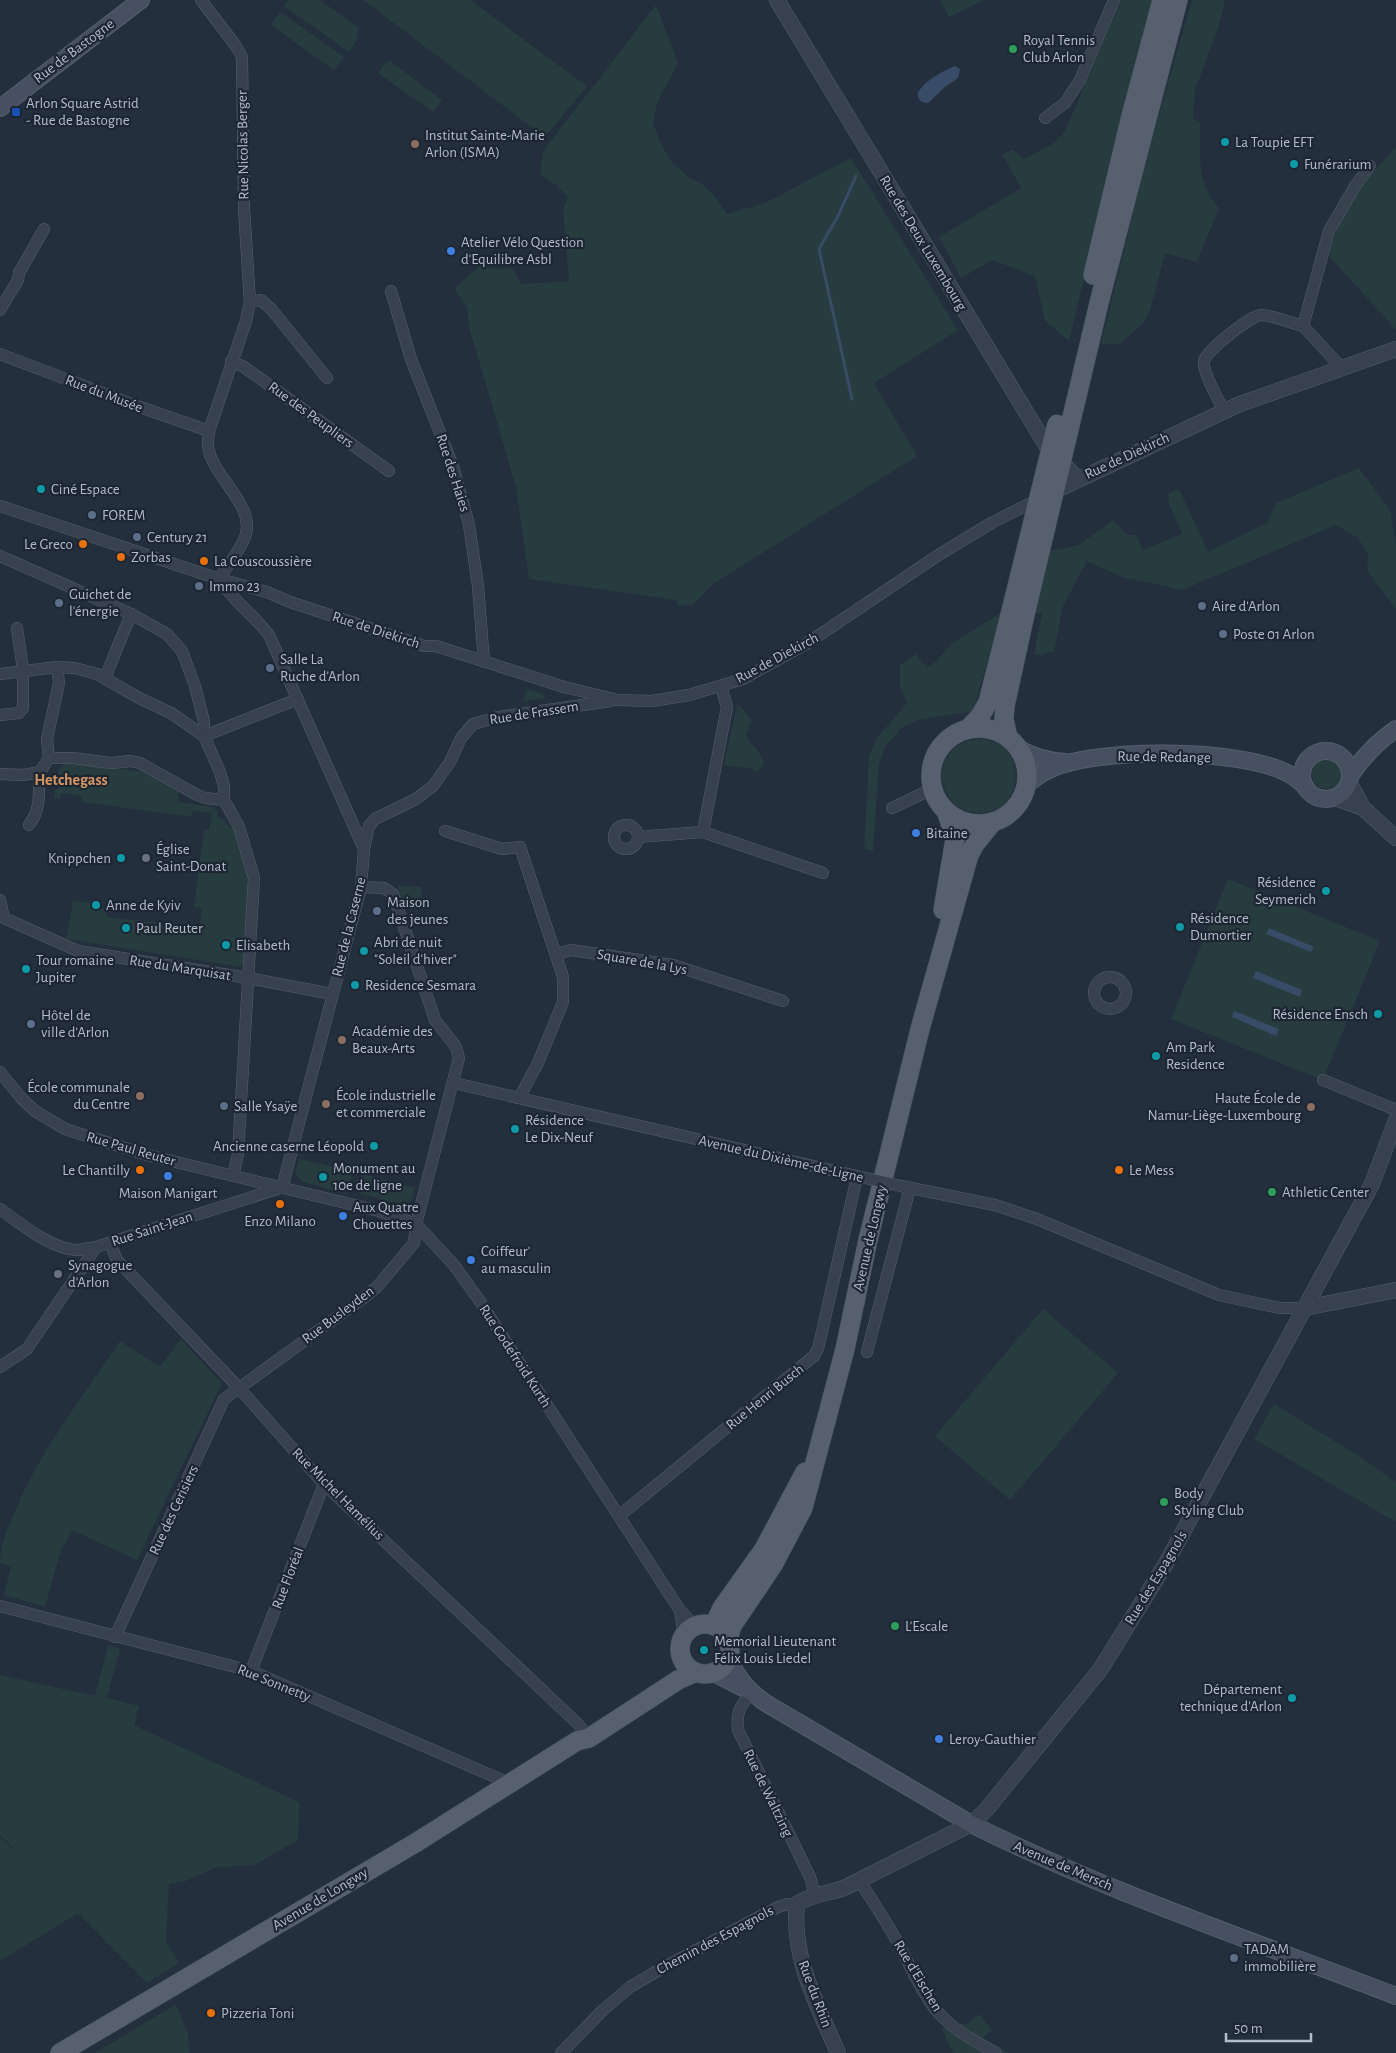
<svg xmlns="http://www.w3.org/2000/svg" width="1396" height="2053" viewBox="0 0 1396 2053" font-family="'Alegreya Sans',sans-serif">
  <style>
    .green { fill: #263c3f }
    .water { fill: #394c67 }
    .lines { fill: none; stroke-linecap: round; stroke-linejoin: round }
    .stream { stroke: #394c67; stroke-width: 3 }
    .minor-casing { stroke: #565f6c; stroke-width: 12 }
    .tertiary-casing { stroke: #565f6c; stroke-width: 16 }
    .secondary-casing { stroke: #565f6c; stroke-width: 18 }
    .primary-casing { stroke: #414a57; stroke-width: 20 }
    .minor { stroke: #38414e; stroke-width: 11 }
    .tertiary { stroke: #38414e; stroke-width: 15 }
    .secondary { stroke: #465061; stroke-width: 16 }
    .primary { stroke: #56606e; stroke-width: 19 }
    .minor-bridge-casing { stroke: #565f6c; stroke-width: 12; stroke-linecap: butt }
    .primary-bridge-casing { stroke: #414a57; stroke-width: 20; stroke-linecap: butt }
    .minor-bridge { stroke: #38414e; stroke-width: 11 }
    .primary-bridge { stroke: #56606e; stroke-width: 19 }
    .leisure-dot { fill: #2e9e5b; stroke: #1d2633; stroke-width: 2 }
    .transit-dot { fill: #1a4fb4; stroke: #1d2633; stroke-width: 2 }
    .culture-dot { fill: #0f9aa8; stroke: #1d2633; stroke-width: 2 }
    .education-dot { fill: #8d6e63; stroke: #1d2633; stroke-width: 2 }
    .shop-dot { fill: #3f7fe0; stroke: #1d2633; stroke-width: 2 }
    .service-dot { fill: #5c6f8a; stroke: #1d2633; stroke-width: 2 }
    .food-dot { fill: #e8710a; stroke: #1d2633; stroke-width: 2 }
    .worship-dot { fill: #6b7280; stroke: #1d2633; stroke-width: 2 }
    .labels { text-anchor: middle; dominant-baseline: central; stroke-width: 4.5; stroke-linejoin: round; paint-order: stroke }
    .poi-label { font-size: 15px; fill: #b4bcc9; stroke: #1d2633; text-anchor: start }
    .street-label { font-size: 15px; fill: #b4bcc9; stroke: #1d2633 }
    .neighbourhood-label { font-size: 16px; font-weight: bold; fill: #d59563; stroke: #1d2633 }
  </style>
  <rect width="100%" height="100%" fill="#242f3e"/>
  <g class="green">
    <polygon points="289,0 320,0 360,29 356,34 359,37 349,52 284,6"/>
    <polygon points="363,0 470,0 587,86 545,137"/>
    <polygon points="940,0 984,0 949,17"/>
    <polygon points="1121,0 1155,0 1134,73 1069,341 1045,321 1035,277 1020,270 992,260 961,278 939,237 1021,188 1002,154 1013,150 1024,159 1054,143 1065,131"/>
    <path d="M 1192,0 L 1225,0 L 1220,22 L 1195,90 L 1193,118 L 1200,122 C 1201,156 1195,181 1219,208 L 1197,262 L 1165,253 L 1150,311 L 1143,323 L 1120,344 L 1101,344 L 1146,160 Z"/>
    <polygon points="656,5 678,63 657,103 653,123 662,146 673,164 690,178 702,184 715,197 727,214 765,203 851,158 958,330 874,383 917,456 713,584 693,605 678,606 676,600 529,579 516,487 469,327 467,307 454,288 480,266 498,269 512,268 522,284 569,281 563,210 568,197 556,185 540,174 543,151"/>
    <polygon points="280,12 344,57 334,70 271,25"/>
    <polygon points="390,61 442,100 433,112 378,73 385,63"/>
    <path d="M 1396,147 L 1396,330 L 1329,256 C 1340,208 1364,182 1396,147 Z"/>
    <polygon points="1359,468 1390,510 1396,544 1396,609 1367,570 1368,554 1358,538 1336,525 1182,590 1122,577 1087,561 1063,606 1054,651 1040,655 1034,654 1042,614 1035,612 1050,551 1079,545 1113,520 1128,535 1136,535 1143,550 1182,534 1169,504 1169,493 1179,489 1208,552 1267,523 1276,503"/>
    <polygon points="1001,613 973,712 972,711 918,720 900,729 885,747 879,764 873,851 864,849 869,757 876,739 907,703 900,686 900,665 916,654 927,668 936,661 953,643"/>
    <polygon points="527,689 543,694 544,698 523,701"/>
    <path d="M 737,704 L 743,709 L 752,721 L 746,735 C 753,748 759,748 764,763 L 757,772 L 749,768 L 724,765 Z"/>
    <circle cx="979" cy="776" r="37"/>
    <circle cx="1327" cy="774" r="15"/>
    <polygon points="73,762 144,772 178,792 179,802 214,807 218,812 217,818 226,820 226,824 233,829 249,878 246,961 242,967 66,939 73,901 101,904 100,908 107,909 106,917 181,925 186,922 200,925 202,908 194,907 204,829 209,830 212,813 192,810 192,817 82,802 82,796 61,793 60,799 54,798 55,790 60,787 58,770 64,764"/>
    <polygon points="1228,879 1380,941 1323,1080 1171,1019"/>
    <polygon points="398,886 421,887 422,902 404,907"/>
    <polygon points="299,1159 353,1171 346,1194 303,1182 295,1173"/>
    <polygon points="363,1174 415,1188 412,1200 404,1206 358,1193"/>
    <polygon points="1043,1309 1118,1373 1010,1500 935,1436"/>
    <path d="M 181,1339 L 222,1383 L 137,1560 L 72,1530 L 60,1553 L 45,1607 L 4,1595 L 11,1567 L 0,1563 C 0,1542 10,1521 20,1502 L 19,1501 C 46,1444 85,1393 120,1341 L 160,1367 Z"/>
    <polygon points="1274,1404 1364,1459 1396,1483 1396,1522 1254,1439"/>
    <polygon points="108,1645 120,1649 107,1698 139,1706 134,1725 299,1802 298,1840 254,1865 217,1867 186,1881 169,1884 166,1941 179,1963 147,1983 78,1913 0,1961 0,1837 28,1863 0,1835 0,1675 95,1696"/>
    <polygon points="176,2004 188,2035 190,2053 95,2053"/>
    <polygon points="979,2014 992,2030 983,2038 1009,2053 953,2053 942,2029 951,2025 966,2024"/>
  </g>
  <g class="water">
    <path d="M 955,66 L 960,69 L 958,78 L 945,87 L 928,103 C 921,103 917,99 918,92 C 927,79 941,72 955,66 Z"/>
    <polygon points="1269,928 1314,947 1311,952 1266,934"/>
    <polygon points="1256,971 1302,990 1300,997 1253,978"/>
    <polygon points="1234,1011 1279,1029 1276,1036 1232,1017"/>
  </g>
  <g class="lines">
    <polyline class="stream" points="852,399 819,249 838,216 856,176"/>
    <g class="minor-casing">
      <g id="minor">
        <path d="M 201,0 L 236,46 L 242,57 L 244,208 L 250,302 L 246,321 L 209,431 C 209,436 207,442 208,446 C 211,476 257,505 245,537 C 240,551 227,566 219,579"/>
        <polyline points="1045,118 1065,103 1080,80 1114,0"/>
        <polyline points="391,291 411,359 453,466 469,525 478,586 484,662"/>
        <polyline points="250,302 261,300 272,310 327,378"/>
        <polyline points="0,310 18,280 19,273 44,229"/>
        <polyline points="0,354 140,407 209,431"/>
        <polyline points="231,361 244,367 389,471"/>
        <polyline points="1341,367 1303,326 1329,231 1355,186 1370,166"/>
        <path d="M 1224,411 C 1219,401 1202,371 1204,361 C 1207,350 1250,316 1261,315 C 1271,315 1292,323 1303,326"/>
        <polyline points="0,506 219,579 267,592 290,602 424,646 436,646 564,687 618,700 652,701 689,695 743,679 806,644 940,554 993,522 1041,498"/>
        <polyline points="0,556 131,614 167,634 182,651 195,686 204,722 204,736 220,772 224,786 224,800 239,827 254,878 238,1154 233,1176"/>
        <path d="M 219,579 C 233,601 254,615 269,635 L 364,849 L 361,887 L 282,1188"/>
        <polyline points="0,674 57,667 75,668 97,674 139,698 171,713 204,736"/>
        <polyline points="105,678 131,614"/>
        <polyline points="0,715 19,713 23,708 23,670 17,628"/>
        <polyline points="204,736 298,699"/>
        <polyline points="49,758 73,758 111,763 131,761 140,763 197,795 205,798 224,800"/>
        <polyline points="49,758 47,739 59,683 57,667"/>
        <polyline points="0,774 23,775 40,772 49,758"/>
        <polyline points="892,808 932,789"/>
        <path d="M 29,825 C 43,806 37,793 40,772"/>
        <circle cx="626" cy="837" r="12"/>
        <polyline points="445,831 502,849 520,847 563,977 563,1002 538,1063 519,1098"/>
        <polyline points="703,832 727,707 721,686"/>
        <polyline points="638,837 703,832 823,873"/>
        <polyline points="364,849 369,826 375,819 416,799 433,786 450,762 461,738 473,724 498,717 611,701"/>
        <polyline points="0,900 4,918"/>
        <polyline points="4,918 78,951 248,978 332,994"/>
        <polyline points="556,954 571,950 673,965 783,1001"/>
        <circle cx="1110" cy="993" r="16"/>
        <polyline points="0,1072 22,1099 35,1111 65,1129 147,1155 379,1211 416,1224 454,1265 479,1300 679,1609 695,1626"/>
        <polyline points="1323,1080 1396,1110"/>
        <polyline points="454,1083 861,1177"/>
        <polyline points="901,1186 995,1205 1037,1219 1219,1295 1280,1308 1304,1308"/>
        <path d="M 0,1209 C 20,1223 51,1249 76,1250 C 82,1250 90,1248 96,1247 L 280,1188"/>
        <polyline points="110,1243 117,1260 239,1388 324,1484 578,1724 589,1738"/>
        <polyline points="867,1352 910,1188"/>
        <polyline points="0,1367 27,1349 96,1247"/>
        <polyline points="619,1516 814,1356 818,1349 857,1177"/>
        <polyline points="0,1606 251,1671 509,1783"/>
        <polyline points="680,1611 684,1636"/>
        <polyline points="115,1637 224,1399 362,1299 377,1287 414,1243 416,1224 459,1058 456,1047 435,1020 393,894 384,888 361,887"/>
        <polyline points="251,1671 324,1484"/>
        <path d="M 751,1692 C 740,1707 736,1712 738,1730 L 810,1877 L 815,1895"/>
        <path d="M 859,1880 C 872,1900 886,1921 898,1943 C 910,1965 920,1990 936,2010 C 952,2029 974,2041 996,2053"/>
        <polyline points="561,2053 602,2011 630,1987 666,1966 778,1907 788,1904 797,1904"/>
      </g>
    </g>
    <g class="tertiary-casing">
      <g id="tertiary">
        <polyline points="777,0 1049,450 1078,479"/>
        <polyline points="1048,494 1240,404 1396,349"/>
        <polyline points="1349,782 1363,808 1396,838"/>
        <polyline points="1335,798 1363,808"/>
        <polyline points="1304,1308 1396,1290"/>
        <path d="M 838,2053 C 818,2006 791,1957 797,1904 C 811,1894 829,1894 846,1887 L 971,1824 L 986,1810 L 1100,1670 L 1165,1565 L 1372,1184 L 1396,1120"/>
      </g>
    </g>
    <g class="secondary-casing">
      <g id="secondary">
        <polyline points="0,108 141,0"/>
        <path d="M 1018,748 C 1033,757 1047,761 1065,762"/>
        <circle cx="1326" cy="775" r="24"/>
        <path d="M 1350,776 C 1363,757 1377,742 1396,729"/>
        <path d="M 1026,785 C 1032,781 1038,775 1045,772 C 1091,746 1243,748 1289,774 C 1295,777 1300,782 1305,786"/>
        <path d="M 729,1657 C 736,1677 747,1689 764,1702 L 971,1824 C 1107,1892 1254,1941 1396,1996"/>
        <polyline points="712,1672 747,1690"/>
      </g>
    </g>
    <g class="primary-casing">
      <g id="primary">
        <polyline points="1093,275 1130,120 1162,0"/>
        <polyline points="1100,299 1178,0"/>
        <circle cx="979" cy="776" r="48"/>
        <polyline points="968,729 981,715 988,702 1010,615"/>
        <polyline points="1008,738 1004,719 1005,706 1024,619"/>
        <polyline points="943,910 955,839 947,813"/>
        <circle cx="705" cy="1649" r="25"/>
        <polyline points="714,1625 722,1608 764,1549 805,1472"/>
        <polyline points="728,1639 732,1626 773,1565 803,1508 845,1349 868,1240 920,1029 969,855 975,844 992,823"/>
        <polyline points="60,2053 417,1842 577,1741 589,1738 678,1680 696,1672"/>
      </g>
    </g>
    <use href="#minor" class="minor"/>
    <use href="#tertiary" class="tertiary"/>
    <use href="#secondary" class="secondary"/>
    <use href="#primary" class="primary"/>
    <g class="minor-bridge-casing">
      <polyline id="minor-bridge" points="861,1177 901,1186"/>
    </g>
    <g class="primary-bridge-casing">
      <g id="primary-bridge">
        <polyline points="1010,615 1057,424"/>
        <polyline points="1024,619 1100,299"/>
      </g>
    </g>
    <use href="#minor-bridge" class="minor-bridge"/>
    <use href="#primary-bridge" class="primary-bridge"/>
  </g>
  <g class="leisure-dot">
    <circle cx="1013" cy="49" r="5"/>
    <circle cx="1272" cy="1192" r="5"/>
    <circle cx="1164" cy="1502" r="5"/>
    <circle cx="895" cy="1626" r="5"/>
  </g>
  <rect class="transit-dot" x="11" y="107" width="10" height="10" rx="2.5"/>
  <g class="culture-dot">
    <circle cx="1225" cy="142" r="5"/>
    <circle cx="1294" cy="164" r="5"/>
    <circle cx="41" cy="489" r="5"/>
    <circle cx="121" cy="858" r="5"/>
    <circle cx="1326" cy="891" r="5"/>
    <circle cx="96" cy="905" r="5"/>
    <circle cx="1180" cy="927" r="5"/>
    <circle cx="126" cy="928" r="5"/>
    <circle cx="226" cy="945" r="5"/>
    <circle cx="364" cy="951" r="5"/>
    <circle cx="26" cy="969" r="5"/>
    <circle cx="355" cy="985" r="5"/>
    <circle cx="1378" cy="1014" r="5"/>
    <circle cx="1156" cy="1056" r="5"/>
    <circle cx="515" cy="1129" r="5"/>
    <circle cx="374" cy="1146" r="5"/>
    <circle cx="323" cy="1177" r="5"/>
    <circle cx="704" cy="1650" r="5"/>
    <circle cx="1292" cy="1698" r="5"/>
  </g>
  <g class="education-dot">
    <circle cx="415" cy="144" r="5"/>
    <circle cx="342" cy="1040" r="5"/>
    <circle cx="140" cy="1096" r="5"/>
    <circle cx="326" cy="1104" r="5"/>
    <circle cx="1311" cy="1107" r="5"/>
  </g>
  <g class="shop-dot">
    <circle cx="451" cy="251" r="5"/>
    <circle cx="916" cy="833" r="5"/>
    <circle cx="168" cy="1176" r="5"/>
    <circle cx="343" cy="1216" r="5"/>
    <circle cx="471" cy="1260" r="5"/>
    <circle cx="939" cy="1739" r="5"/>
  </g>
  <g class="service-dot">
    <circle cx="92" cy="515" r="5"/>
    <circle cx="137" cy="537" r="5"/>
    <circle cx="199" cy="586" r="5"/>
    <circle cx="59" cy="603" r="5"/>
    <circle cx="1202" cy="606" r="5"/>
    <circle cx="1223" cy="634" r="5"/>
    <circle cx="270" cy="668" r="5"/>
    <circle cx="377" cy="911" r="5"/>
    <circle cx="31" cy="1024" r="5"/>
    <circle cx="224" cy="1106" r="5"/>
    <circle cx="1234" cy="1958" r="5"/>
  </g>
  <g class="food-dot">
    <circle cx="83" cy="544" r="5"/>
    <circle cx="121" cy="557" r="5"/>
    <circle cx="204" cy="561" r="5"/>
    <circle cx="140" cy="1170" r="5"/>
    <circle cx="1119" cy="1170" r="5"/>
    <circle cx="280" cy="1204" r="5"/>
    <circle cx="211" cy="2013" r="5"/>
  </g>
  <g class="worship-dot">
    <circle cx="146" cy="858" r="5"/>
    <circle cx="58" cy="1274" r="5"/>
  </g>
  <g class="labels">
    <g class="poi-label">
      <text x="1023" y="40">Royal Tennis<tspan x="1023" dy="17">Club Arlon</tspan></text>
      <text x="26" y="103">Arlon Square Astrid<tspan x="26" dy="17">- Rue de Bastogne</tspan></text>
      <text x="425" y="135">Institut Sainte-Marie<tspan x="425" dy="17">Arlon (ISMA)</tspan></text>
      <text x="1235" y="142">La Toupie EFT</text>
      <text x="1304" y="164">Funérarium</text>
      <text x="461" y="242">Atelier Vélo Question<tspan x="461" dy="17">d'Equilibre Asbl</tspan></text>
      <text x="51" y="489">Ciné Espace</text>
      <text x="102" y="515">FOREM</text>
      <text x="147" y="537">Century 21</text>
      <text x="73" y="544" text-anchor="end">Le Greco</text>
      <text x="131" y="557">Zorbas</text>
      <text x="214" y="561">La Couscoussière</text>
      <text x="209" y="586">Immo 23</text>
      <text x="69" y="594">Guichet de<tspan x="69" dy="17">l'énergie</tspan></text>
      <text x="1212" y="606">Aire d'Arlon</text>
      <text x="1233" y="634">Poste 01 Arlon</text>
      <text x="280" y="659">Salle La<tspan x="280" dy="17">Ruche d'Arlon</tspan></text>
      <text x="926" y="833">Bitaine</text>
      <text x="156" y="849">Église<tspan x="156" dy="17">Saint-Donat</tspan></text>
      <text x="111" y="858" text-anchor="end">Knippchen</text>
      <text x="1316" y="882" text-anchor="end">Résidence<tspan x="1316" dy="17">Seymerich</tspan></text>
      <text x="387" y="902">Maison<tspan x="387" dy="17">des jeunes</tspan></text>
      <text x="106" y="905">Anne de Kyiv</text>
      <text x="1190" y="918">Résidence<tspan x="1190" dy="17">Dumortier</tspan></text>
      <text x="136" y="928">Paul Reuter</text>
      <text x="374" y="942">Abri de nuit<tspan x="374" dy="17">"Soleil d'hiver"</tspan></text>
      <text x="236" y="945">Elisabeth</text>
      <text x="36" y="960">Tour romaine<tspan x="36" dy="17">Jupiter</tspan></text>
      <text x="365" y="985">Residence Sesmara</text>
      <text x="1368" y="1014" text-anchor="end">Résidence Ensch</text>
      <text x="41" y="1015">Hôtel de<tspan x="41" dy="17">ville d'Arlon</tspan></text>
      <text x="352" y="1031">Académie des<tspan x="352" dy="17">Beaux-Arts</tspan></text>
      <text x="1166" y="1047">Am Park<tspan x="1166" dy="17">Residence</tspan></text>
      <text x="130" y="1087" text-anchor="end">École communale<tspan x="130" dy="17">du Centre</tspan></text>
      <text x="336" y="1095">École industrielle<tspan x="336" dy="17">et commerciale</tspan></text>
      <text x="1301" y="1098" text-anchor="end">Haute École de<tspan x="1301" dy="17">Namur-Liège-Luxembourg</tspan></text>
      <text x="234" y="1106">Salle Ysaÿe</text>
      <text x="525" y="1120">Résidence<tspan x="525" dy="17">Le Dix-Neuf</tspan></text>
      <text x="364" y="1146" text-anchor="end">Ancienne caserne Léopold</text>
      <text x="333" y="1168">Monument au<tspan x="333" dy="17">10e de ligne</tspan></text>
      <text x="130" y="1170" text-anchor="end">Le Chantilly</text>
      <text x="1129" y="1170">Le Mess</text>
      <text x="1282" y="1192">Athletic Center</text>
      <text x="168" y="1193" text-anchor="middle">Maison Manigart</text>
      <text x="353" y="1207">Aux Quatre<tspan x="353" dy="17">Chouettes</tspan></text>
      <text x="280" y="1221" text-anchor="middle">Enzo Milano</text>
      <text x="481" y="1251">Coiffeur'<tspan x="481" dy="17">au masculin</tspan></text>
      <text x="68" y="1265">Synagogue<tspan x="68" dy="17">d'Arlon</tspan></text>
      <text x="1174" y="1493">Body<tspan x="1174" dy="17">Styling Club</tspan></text>
      <text x="905" y="1626">L'Escale</text>
      <text x="714" y="1641">Memorial Lieutenant<tspan x="714" dy="17">Félix Louis Liedel</tspan></text>
      <text x="1282" y="1689" text-anchor="end">Département<tspan x="1282" dy="17">technique d'Arlon</tspan></text>
      <text x="949" y="1739">Leroy-Gauthier</text>
      <text x="1244" y="1949">TADAM<tspan x="1244" dy="17">immobilière</tspan></text>
      <text x="221" y="2013">Pizzeria Toni</text>
    </g>
    <g class="street-label">
      <text transform="translate(74 51) rotate(-37)">Rue de Bastogne</text>
      <text transform="translate(243 145) rotate(-91)">Rue Nicolas Berger</text>
      <text transform="translate(923 243) rotate(59)">Rue des Deux Luxembourg</text>
      <text transform="translate(104 394) rotate(21)">Rue du Musée</text>
      <text transform="translate(311 415) rotate(36)">Rue des Peupliers</text>
      <text transform="translate(1127 456) rotate(-25)">Rue de Diekirch</text>
      <text transform="translate(453 473) rotate(72)">Rue des Haies</text>
      <text transform="translate(376 630) rotate(18)">Rue de Diekirch</text>
      <text transform="translate(777 658) rotate(-28)">Rue de Diekirch</text>
      <text transform="translate(534 713) rotate(-9)">Rue de Frassem</text>
      <text transform="translate(1164 757) rotate(1)">Rue de Redange</text>
      <text transform="translate(349 927) rotate(-76)">Rue de la Caserne</text>
      <text transform="translate(642 962) rotate(10)">Square de la Lys</text>
      <text transform="translate(180 968) rotate(9)">Rue du Marquisat</text>
      <text transform="translate(131 1149) rotate(16)">Rue Paul Reuter</text>
      <text transform="translate(781 1159) rotate(13)">Avenue du Dixième-de-Ligne</text>
      <text transform="translate(152 1229) rotate(-18)">Rue Saint-Jean</text>
      <text transform="translate(870 1238) rotate(-77)">Avenue de Longwy</text>
      <text transform="translate(338 1315) rotate(-37)">Rue Busleyden</text>
      <text transform="translate(515 1356) rotate(57)">Rue Godefroid Kurth</text>
      <text transform="translate(765 1397) rotate(-39)">Rue Henri Busch</text>
      <text transform="translate(338 1494) rotate(45)">Rue Michel Hamélius</text>
      <text transform="translate(174 1510) rotate(-65)">Rue des Cerisiers</text>
      <text transform="translate(288 1578) rotate(-69)">Rue Floréal</text>
      <text transform="translate(1156 1578) rotate(-59)">Rue des Espagnols</text>
      <text transform="translate(274 1683) rotate(22)">Rue Sonnetty</text>
      <text transform="translate(768 1793) rotate(64)">Rue de Waltzing</text>
      <text transform="translate(1063 1866) rotate(23)">Avenue de Mersch</text>
      <text transform="translate(320 1899) rotate(-31)">Avenue de Longwy</text>
      <text transform="translate(715 1940) rotate(-28)">Chemin des Espagnols</text>
      <text transform="translate(918 1976) rotate(59)">Rue d'Eischen</text>
      <text transform="translate(815 1994) rotate(69)">Rue du Rhin</text>
    </g>
    <g class="neighbourhood-label">
      <text x="71" y="780">Hetchegass</text>
    </g>
  </g>
  <path d="M1226 2033v8h85v-8" fill="none" stroke="#b4bcc9" stroke-width="2.5"/>
  <text x="1234" y="2033" font-size="15" fill="#b4bcc9" stroke="#1d2633" stroke-width="4" paint-order="stroke">50 m</text>
</svg>
